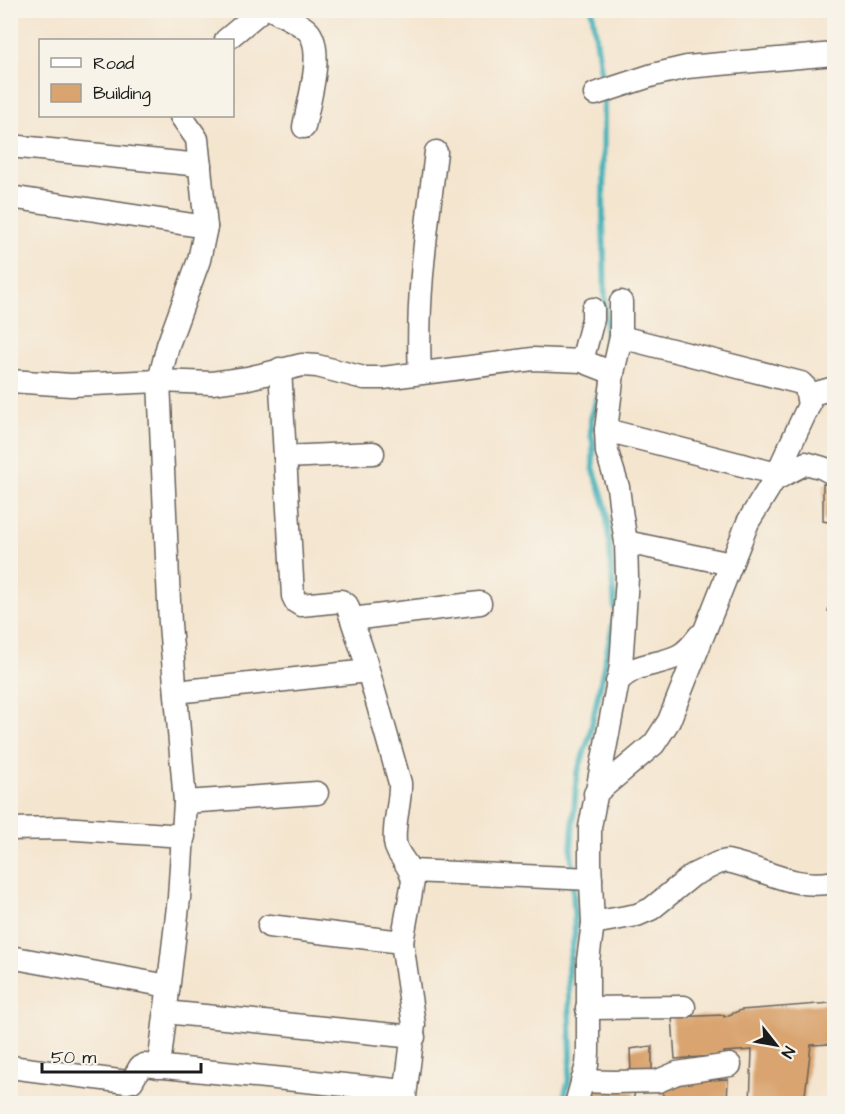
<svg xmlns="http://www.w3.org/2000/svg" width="845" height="1114" viewBox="0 0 845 1114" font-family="'Architects Daughter',sans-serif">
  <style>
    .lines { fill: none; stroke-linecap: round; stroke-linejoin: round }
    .stream { stroke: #40b1b8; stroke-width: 6 }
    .building { fill: #d9a470 }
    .minor-casing { stroke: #68625b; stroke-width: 25 }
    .minor { stroke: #fff; stroke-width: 22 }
  </style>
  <rect width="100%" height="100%" fill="#f7f3e8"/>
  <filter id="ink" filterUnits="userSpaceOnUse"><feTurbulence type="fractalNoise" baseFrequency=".0167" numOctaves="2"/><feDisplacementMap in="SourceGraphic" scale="12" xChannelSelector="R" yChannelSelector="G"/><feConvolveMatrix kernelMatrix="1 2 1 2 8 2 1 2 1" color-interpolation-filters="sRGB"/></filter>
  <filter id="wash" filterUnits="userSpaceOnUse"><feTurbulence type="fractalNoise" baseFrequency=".008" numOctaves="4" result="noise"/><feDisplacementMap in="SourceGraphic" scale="24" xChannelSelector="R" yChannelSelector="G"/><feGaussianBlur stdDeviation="1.35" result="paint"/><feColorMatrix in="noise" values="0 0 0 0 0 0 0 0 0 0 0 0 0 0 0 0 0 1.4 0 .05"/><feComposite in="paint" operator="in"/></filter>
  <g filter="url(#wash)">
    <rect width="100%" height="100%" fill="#f4e5cf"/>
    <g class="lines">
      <g class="stream">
        <polyline points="592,10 603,85"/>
        <polyline points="603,364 606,338 603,220 604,95"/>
        <polyline points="601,383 591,419 591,435 593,442 593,467 606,508 615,609"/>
        <polyline points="573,874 571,850 577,774 589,738 614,619"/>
        <polyline points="562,1104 568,1083 571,1057 568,967 575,934 573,884"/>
      </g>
    </g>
    <g id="blocks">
      <g class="building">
        <polygon points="823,484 834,485 834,523 823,521"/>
        <polygon points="833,585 834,585 834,614 828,611"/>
        <polygon points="831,1003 831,1044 811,1045 804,1104 750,1104 752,1050 724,1052 725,1055 675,1059 672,1017 724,1015 724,1017 741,1010"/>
        <polygon points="652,1046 652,1072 631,1073 630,1049"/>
        <polygon points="728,1079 727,1104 663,1104 663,1088 697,1081"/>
        <polygon points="591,1087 635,1092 632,1104 586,1104"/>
      </g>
    </g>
  </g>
  <g filter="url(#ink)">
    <use href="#blocks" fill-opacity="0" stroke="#68625b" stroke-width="1.5"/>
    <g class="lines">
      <g class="minor-casing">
        <g id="minor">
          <path d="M 273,10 C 284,16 298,22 307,30 C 326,48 308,103 304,127"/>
          <polyline points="226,40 262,10"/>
          <polyline points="595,94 653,75 687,67 834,54"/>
          <polyline points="10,146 200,165"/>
          <polyline points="10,197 206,227"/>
          <polyline points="621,337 801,383 806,388 809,405 774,480"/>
          <polyline points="582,361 593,319 593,309"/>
          <path d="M 280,369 L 293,596 L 296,602 L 301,605 L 341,601 L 347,605 L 364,656 L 400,783 C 401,803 393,822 395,842 C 396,856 411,864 413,881 L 402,942 L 414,1025 L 404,1104"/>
          <path d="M 420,373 C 416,297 427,227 436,152"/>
          <polyline points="10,381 71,385 159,381 212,383 248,378 302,365 317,366 364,378 383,378 533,359 582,361 613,373"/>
          <polyline points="809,395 834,388"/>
          <polyline points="606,430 777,474"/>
          <polyline points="285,457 373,453"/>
          <polyline points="626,542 731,564"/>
          <polyline points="352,619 480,603"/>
          <path d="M 617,682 C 638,661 654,667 678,656 C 687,652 693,644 699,636"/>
          <polyline points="176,692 368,671"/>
          <polyline points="595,794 654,744 669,721 748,522 774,480 806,463 823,468 834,474"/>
          <polyline points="185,802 317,793"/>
          <polyline points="10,829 61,828 184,836"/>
          <polyline points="412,871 591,879"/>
          <path d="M 593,923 L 637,915 L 651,909 L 693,875 L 718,863 L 727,861 C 766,869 793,890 834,882"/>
          <polyline points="269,926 402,942"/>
          <polyline points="10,957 168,986"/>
          <polyline points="587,1008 684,1007"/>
          <polyline points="165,1012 414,1037"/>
          <polyline points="10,1067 127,1082 132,1081 140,1067 144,1065 405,1091"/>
          <polyline points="159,1067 179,898 185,802 170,624 159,381 168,345 199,260 206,227 197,139 181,116"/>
          <polyline points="582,1081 613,1082 658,1081 677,1073 730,1065"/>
          <polyline points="576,1104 587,1065 588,1052 588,960 593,923 590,863 590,827 621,666 627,578 626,542 621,511 618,487 607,452 606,430 613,373 621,337 621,302"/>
        </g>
      </g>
      <use href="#minor" class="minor"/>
    </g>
  </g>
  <rect width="845" height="1114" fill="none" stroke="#f7f3e8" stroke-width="36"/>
  <rect x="39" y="39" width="195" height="78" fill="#f7f3e8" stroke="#9f9d96" stroke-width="1.5"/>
  <rect x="51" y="58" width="30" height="9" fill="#ffffff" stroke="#9f9d96" stroke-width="1.5"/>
  <text x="93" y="69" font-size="18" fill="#1c1c1c">Road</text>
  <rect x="51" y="84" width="30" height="18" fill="#d9a470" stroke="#9f9d96" stroke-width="1.5"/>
  <text x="93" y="99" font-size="18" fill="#1c1c1c">Building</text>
  <g transform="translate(776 1045) rotate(121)" stroke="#f7f3e8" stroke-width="4.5" paint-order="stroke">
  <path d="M0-4.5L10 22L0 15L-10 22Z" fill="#1c1c1c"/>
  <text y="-9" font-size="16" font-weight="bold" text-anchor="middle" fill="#1c1c1c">N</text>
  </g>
  <path d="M42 1063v9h159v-9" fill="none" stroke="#1c1c1c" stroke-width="3"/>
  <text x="51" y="1063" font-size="18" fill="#1c1c1c" stroke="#f7f3e8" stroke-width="4.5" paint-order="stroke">50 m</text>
</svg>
